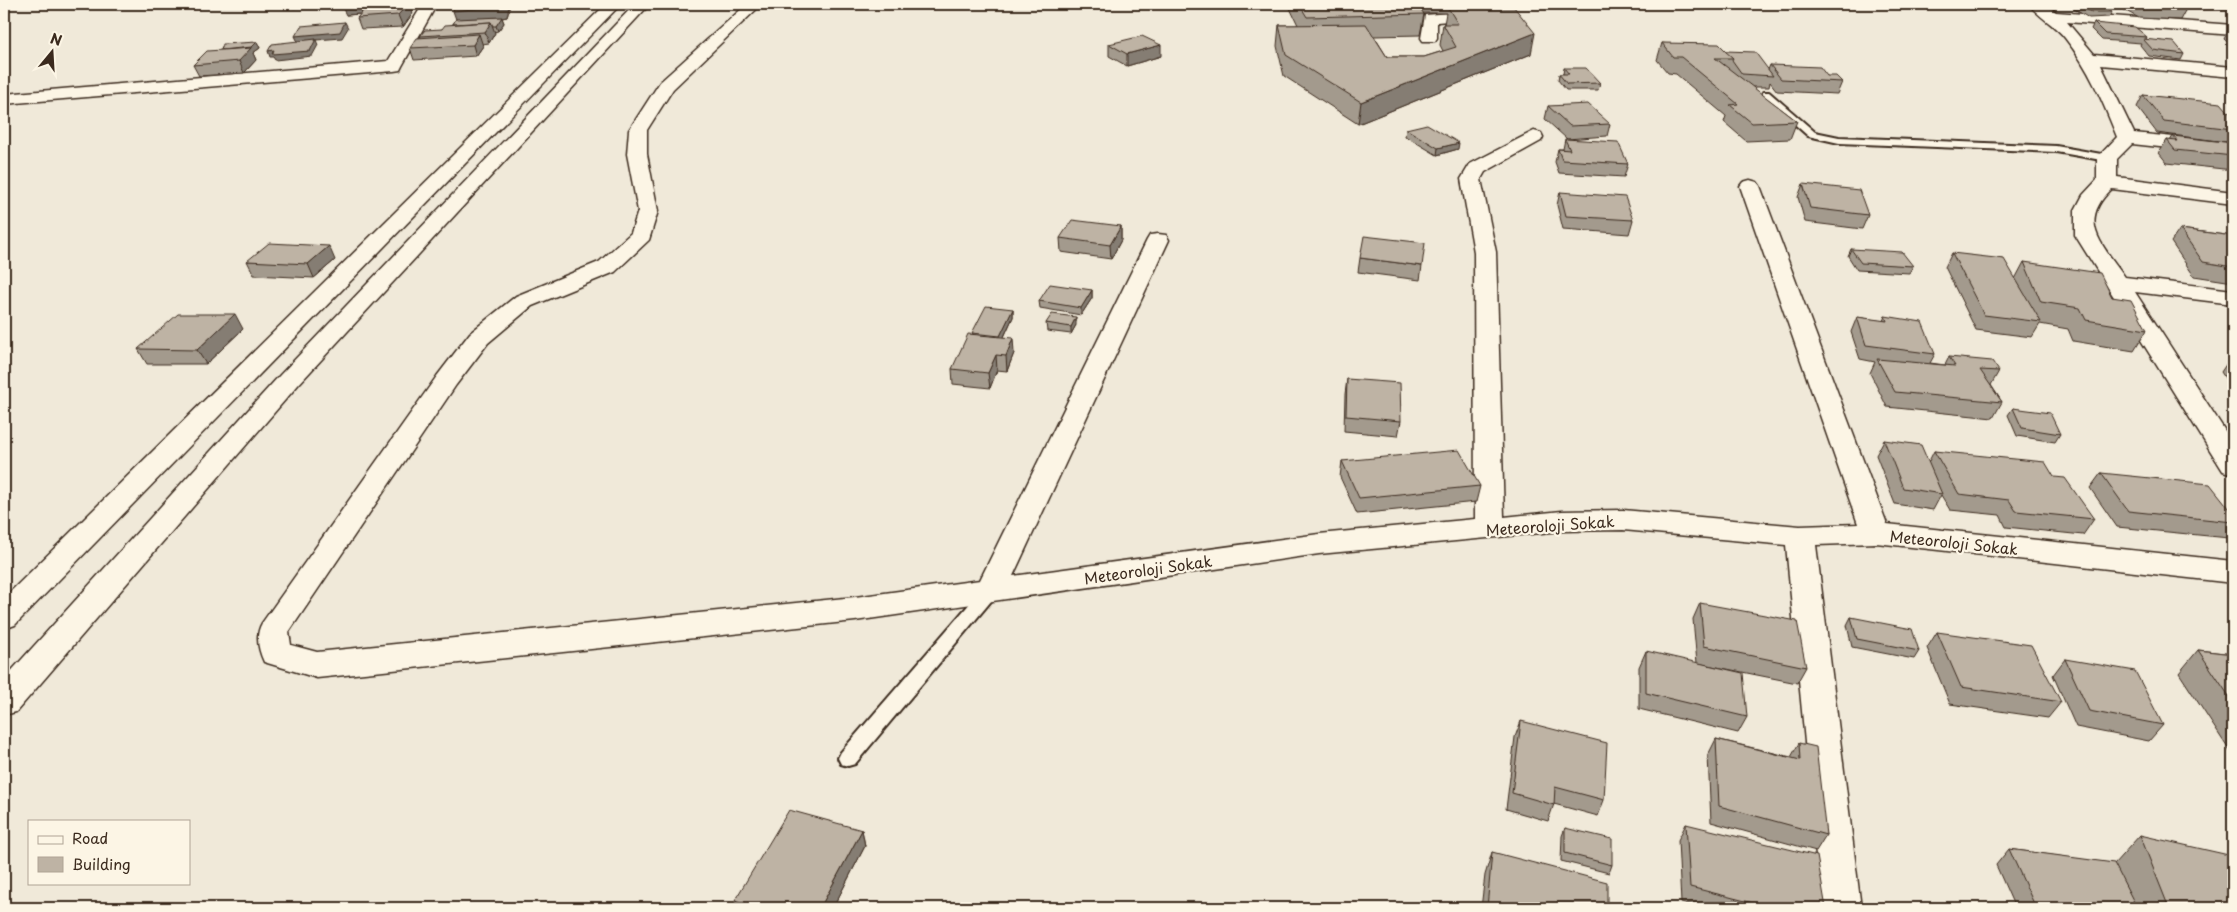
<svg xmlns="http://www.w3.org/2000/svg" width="2237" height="912" viewBox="0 0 2237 912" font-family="'Playpen Sans',sans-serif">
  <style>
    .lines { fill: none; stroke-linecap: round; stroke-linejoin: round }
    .service-casing { stroke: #3b2a1e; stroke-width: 4 }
    .minor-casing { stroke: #3b2a1e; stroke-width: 3 }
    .motorway-casing { stroke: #3b2a1e; stroke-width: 3 }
    .service { fill: #fcf5e5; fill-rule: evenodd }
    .minor { fill: #fcf5e5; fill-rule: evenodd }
    .motorway { fill: #fcf5e5; fill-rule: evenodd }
    .wall { fill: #a39a8d; stroke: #3b2a1e; fill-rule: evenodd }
    .shaded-wall { fill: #857d73; stroke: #3b2a1e }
    .building { fill: #beb3a4; stroke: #3b2a1e }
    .labels { text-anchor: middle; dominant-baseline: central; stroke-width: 4.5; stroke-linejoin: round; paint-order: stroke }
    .street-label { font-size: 15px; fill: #3b2a1e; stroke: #fcf5e5 }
  </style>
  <rect width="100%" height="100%" fill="#f0e9d9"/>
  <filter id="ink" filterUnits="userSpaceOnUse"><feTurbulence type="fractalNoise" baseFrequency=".02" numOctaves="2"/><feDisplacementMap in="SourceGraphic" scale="10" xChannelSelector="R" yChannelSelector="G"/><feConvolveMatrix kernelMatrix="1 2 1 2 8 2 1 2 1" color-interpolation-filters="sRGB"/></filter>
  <g filter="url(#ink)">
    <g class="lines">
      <g class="service-casing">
        <g id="service">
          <polygon points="1763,92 1769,92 1815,132 1839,137 2056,146 2107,155 2112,158 2107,161 2056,152 1839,143 1808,136 1763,96"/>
          <polygon points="991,584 997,586 1000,590 997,594 855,764 848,766 841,764 838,758 841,752 985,586"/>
        </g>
      </g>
      <g class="minor-casing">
        <g id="minor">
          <polygon points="423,4 437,4 402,66 400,70 394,71 4,104 4,94 388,61"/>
          <path d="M 747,4 L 762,4 L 673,89 L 647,130 L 647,154 L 658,211 L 649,240 L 615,272 L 532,306 L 488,343 L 456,385 L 289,632 L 291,645 L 317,652 L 855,597 L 980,580 L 1147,240 L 1150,235 L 1158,234 L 1166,235 L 1169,240 L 1013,576 L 1319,534 L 1475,519 L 1474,252 L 1461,179 L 1470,164 L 1534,131 L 1541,133 L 1543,137 L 1541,141 L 1485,172 L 1481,179 L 1496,252 L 1504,517 L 1562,511 L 1623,510 L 1800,526 L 1858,524 L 1740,186 L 1743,182 L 1750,180 L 1757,182 L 1760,186 L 1887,524 L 2233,561 L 2233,583 L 1876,543 L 1816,545 L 1861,908 L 1821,908 L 1786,545 L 1623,530 L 1562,531 L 1319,554 L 855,621 L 317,678 L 264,662 C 258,649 255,635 262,623 L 437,376 L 470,333 L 516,296 L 599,262 L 631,233 L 638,211 L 627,154 L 629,130 L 660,82 Z"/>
          <polygon points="1473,4 1487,4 1488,9 1471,19 1437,22 1437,38 1435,41 1423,41 1421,38 1425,15 1463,12 1473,7"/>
          <path d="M 2029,4 L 2045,4 L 2056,12 L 2233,25 L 2233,35 L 2067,22 L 2094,54 L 2233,67 L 2233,77 L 2101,65 L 2134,133 L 2233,143 L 2233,155 L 2132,144 L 2117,159 L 2117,177 L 2233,192 L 2233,204 L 2112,189 C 2076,222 2103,245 2125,277 L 2233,290 L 2233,304 L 2135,292 L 2233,443 L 2233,474 L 2223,471 L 2075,235 L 2075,210 L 2083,195 L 2097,180 L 2097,158 L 2117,137 C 2103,102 2089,68 2065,38 C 2056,26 2036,15 2029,4 Z"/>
        </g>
      </g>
      <g class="motorway-casing">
        <g id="motorway">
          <polygon points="606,4 621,4 15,625 4,629 4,598"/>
          <polygon points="635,4 650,4 298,385 16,712 4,715 4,679 280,375"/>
        </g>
      </g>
      <use href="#service" class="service"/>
      <use href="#minor" class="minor"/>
      <use href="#motorway" class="motorway"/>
    </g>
    <g class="wall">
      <polygon points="361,4 363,9 361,13 369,4 410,4 413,13 403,27 361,29 357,18 361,14 346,15"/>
      <polygon points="455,4 508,4 509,8 507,17 502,18 504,23 498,31 494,32 495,33 489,43 482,44 483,46 476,56 414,60 410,48 421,38 420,36 442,29 453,24 456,19"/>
      <path d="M 1270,4 L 1453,4 L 1452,6 L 1531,54 L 1358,124 L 1284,76 L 1277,46 L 1279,25 L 1298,25 L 1288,4 ZM 1423,13 L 1446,13 L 1444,24 L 1443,24 L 1440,45 L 1443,51 L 1424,57 L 1387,57 L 1374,36 L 1420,35 L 1424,14 Z"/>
      <polygon points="1640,4 1790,4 1789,5 1643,7"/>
      <polygon points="2076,4 2112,12 2109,17 2089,18 2074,9"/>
      <polygon points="2127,4 2232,4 2229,9 2181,5 2186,9 2180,20 2139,18 2124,10"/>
      <polygon points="2094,23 2147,37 2146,39 2184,54 2181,60 2149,56 2140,45 2141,43 2102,40 2091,29"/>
      <polygon points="2230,27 2233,28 2233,47 2224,39"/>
      <polygon points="257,42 260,48 253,53 256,60 244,73 199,76 193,65 221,50"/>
      <polygon points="1662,43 1725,51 1768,70 1770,65 1827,76 1842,82 1837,94 1777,91 1770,82 1769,87 1752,87 1797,121 1790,139 1746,141 1724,122 1726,116 1676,74 1668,73 1657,60"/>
      <polygon points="1109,44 1161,56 1127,66 1109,56"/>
      <polygon points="1564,68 1600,83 1598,90 1566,90 1558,80 1559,74 1563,74"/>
      <polygon points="2143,95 2233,117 2233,143 2157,133 2137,107"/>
      <polygon points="1548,106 1610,124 1607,136 1567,139 1545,119"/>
      <polygon points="1406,129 1458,149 1437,155 1405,136"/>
      <polygon points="2173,136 2233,143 2233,170 2167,163 2159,153 2167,140 2170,141"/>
      <polygon points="1565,139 1628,164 1624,177 1559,173 1555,162 1558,149 1563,149"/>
      <polygon points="1803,184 1868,215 1862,229 1805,222 1798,197"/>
      <polygon points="1560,192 1633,220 1629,234 1563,229 1557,205"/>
      <polygon points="2231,198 2233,198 2233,212 2227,205"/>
      <polygon points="1121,226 1121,240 1111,259 1061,252 1060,238"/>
      <polygon points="2180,229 2233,236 2233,282 2194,276 2171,242"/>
      <polygon points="1851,249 1913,266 1909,273 1857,270 1848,256"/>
      <polygon points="1952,253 2015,279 2024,262 2112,297 2147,330 2134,351 2073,341 2068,329 2040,324 2032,337 1976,330 1945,267"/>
      <polygon points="1360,258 1422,266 1420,280 1358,272"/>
      <polygon points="335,260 314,278 254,275 247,261"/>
      <polygon points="1092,290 1092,298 1081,315 1040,308 1039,301"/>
      <polygon points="1013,309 1013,317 1004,337 1014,353 1007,371 997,370 990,388 953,384 952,369 973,335 972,333"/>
      <polygon points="1885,316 1935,354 1930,363 1945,365 1949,357 1999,371 1991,385 2002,402 1993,418 1887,407 1870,373 1875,362 1860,359 1851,332 1857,317 1883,321"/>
      <polygon points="1046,323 1076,325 1071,334 1047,331"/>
      <polygon points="243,329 206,364 147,364 138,349"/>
      <polygon points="2231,357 2233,358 2233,390 2221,372"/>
      <polygon points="1347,379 1401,421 1398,436 1344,431 1345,394"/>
      <polygon points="2013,408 2060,434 2055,442 2017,436 2008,415"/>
      <polygon points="1884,440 1928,463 1934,451 2054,477 2094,519 2083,535 2006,527 2000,515 1950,510 1941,495 1933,510 1895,504 1876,455"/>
      <polygon points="1342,461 1480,486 1476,502 1357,514 1340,477"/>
      <polygon points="2101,473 2233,513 2233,533 2229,538 2117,527 2090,488"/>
      <polygon points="1700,603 1806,667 1797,683 1697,663 1693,619"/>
      <polygon points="1851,617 1919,651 1914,659 1852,647 1847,625"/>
      <polygon points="1937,632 2061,702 2048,718 1950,704 1927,648"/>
      <polygon points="2198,650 2233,654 2233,756 2179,673"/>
      <polygon points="1646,651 1747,717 1738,733 1639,709 1639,667"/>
      <polygon points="2065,659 2163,725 2149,741 2076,727 2053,675"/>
      <polygon points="1521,721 1604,800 1598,816 1554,804 1548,821 1506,809 1515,737"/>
      <polygon points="1716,739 1791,757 1799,743 1826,835 1816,851 1711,822 1708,755"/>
      <polygon points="1686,824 1826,908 1702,908 1681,903 1678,840"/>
      <polygon points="1565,828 1612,865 1609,873 1561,861 1562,836"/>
      <polygon points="862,830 865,846 833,908 737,908 735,900"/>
      <polygon points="2140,835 2233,908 2015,908 1996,865 2009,849 2114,864"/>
      <polygon points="1492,852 1607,908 1481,908 1485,875"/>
    </g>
    <g class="shaded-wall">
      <polygon points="275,4 311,4 309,7 293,8 291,4 275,5"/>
      <polygon points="361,4 363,9 361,14 346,15 343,9"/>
      <polygon points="408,4 410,4 413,13 403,27 398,15"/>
      <polygon points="458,4 508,4 509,8 507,17 502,18 504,23 498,31 496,26 501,18 457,22 453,11"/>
      <polygon points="345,22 348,28 342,38 316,40 318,45 312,56 275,60 273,57 270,57 268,51 298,42 295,36"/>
      <polygon points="491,22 495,33 489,43 485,32"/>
      <polygon points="1535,33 1531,54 1358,124 1361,102"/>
      <polygon points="479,34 483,46 476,56 473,45"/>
      <polygon points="257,42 260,48 253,53 256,60 244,73 239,61 221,50"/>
      <polygon points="1161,45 1161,56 1127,66 1127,54"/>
      <polygon points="1459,143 1458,149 1437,155 1438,148"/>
      <polygon points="1121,226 1121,240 1111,259 1110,245"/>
      <polygon points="329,246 335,260 314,278 308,264"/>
      <polygon points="1092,290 1092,298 1081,315 1081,308"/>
      <polygon points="1013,309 1013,317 1001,343 1000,336"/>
      <polygon points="235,314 243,329 206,364 197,350"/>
      <polygon points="1076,317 1076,325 1071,334 1071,327"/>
      <polygon points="1013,338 1014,353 1007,371 1006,356"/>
      <polygon points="996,355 997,370 990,388 988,373"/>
      <polygon points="862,830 865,846 833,908 820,908"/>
    </g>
    <g class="building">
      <polygon points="361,4 359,8 343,9 346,5"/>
      <polygon points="369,4 408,4 398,15 357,18"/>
      <polygon points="455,4 504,4 503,6 453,11"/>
      <polygon points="1299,4 1417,4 1424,14 1307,17"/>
      <polygon points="2076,4 2096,4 2112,12 2092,12"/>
      <polygon points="2139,4 2179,4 2186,9 2144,7"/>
      <polygon points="1447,6 1514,7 1535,33 1361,102 1286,55 1279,25 1366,24 1387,57 1424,57 1456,47 1443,24 1458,24"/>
      <polygon points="502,17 496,26 493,26 491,22 453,24 456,19"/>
      <polygon points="345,22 340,32 295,36 301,26"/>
      <polygon points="491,22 485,32 420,36 425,30 442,29 445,25"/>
      <polygon points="2094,23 2135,27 2147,37 2105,34"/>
      <polygon points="479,34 473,45 410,48 417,38"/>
      <polygon points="1142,36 1161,45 1127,54 1109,44"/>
      <polygon points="316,39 310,51 272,54 274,50 268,51 272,44"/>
      <polygon points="2143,39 2174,42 2184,54 2153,50"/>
      <polygon points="257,42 252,47 221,50 223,44"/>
      <polygon points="1662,43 1719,44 1733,58 1715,58 1797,121 1752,123 1730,105 1738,104 1681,57 1673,57"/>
      <polygon points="251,48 239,61 193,65 207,51"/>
      <polygon points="1725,51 1755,52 1773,76 1742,74 1732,60 1733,58"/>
      <polygon points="1770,65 1820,67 1827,76 1836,76 1842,82 1781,79"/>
      <polygon points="1564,68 1586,68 1600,83 1567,84 1559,74 1569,74"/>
      <polygon points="2143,95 2221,103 2233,117 2233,129 2164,121"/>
      <polygon points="1588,104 1610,124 1570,126 1548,106"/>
      <polygon points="1427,124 1459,143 1438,148 1406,129"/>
      <polygon points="2173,136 2233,143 2233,156 2175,150 2167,140 2177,141"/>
      <polygon points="1565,139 1618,142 1628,164 1562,160 1558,149 1570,150"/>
      <polygon points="1803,184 1859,190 1868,215 1810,208"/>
      <polygon points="1560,192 1625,197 1633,220 1566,216"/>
      <polygon points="1072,220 1121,226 1110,245 1060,238"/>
      <polygon points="2180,229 2233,236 2233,267 2203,262"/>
      <polygon points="1364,236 1425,243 1422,266 1360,258"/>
      <polygon points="269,243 329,246 308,264 247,261"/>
      <polygon points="1851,249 1902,252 1913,266 1861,263"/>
      <polygon points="1952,253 2004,259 2041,322 1984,315"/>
      <polygon points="2024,262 2100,273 2112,297 2131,300 2147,330 2086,320 2080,308 2041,302"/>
      <polygon points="1050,284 1092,290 1081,308 1039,301"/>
      <polygon points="986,306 1013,309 1000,336 972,333"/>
      <polygon points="178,314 235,314 197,350 138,349"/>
      <polygon points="1052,314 1076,317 1071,327 1046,323"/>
      <polygon points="1885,316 1922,322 1935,354 1866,345 1857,317 1887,321"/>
      <polygon points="968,334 1013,338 1006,356 996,355 988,373 952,369"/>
      <polygon points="1949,357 1992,361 1999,371 1980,370 2002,402 1895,392 1877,359 1955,366"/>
      <polygon points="1347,379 1400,383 1401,421 1346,416"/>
      <polygon points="2013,408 2050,413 2060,434 2022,428"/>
      <polygon points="1884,440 1921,445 1942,494 1903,488"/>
      <polygon points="1459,450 1480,486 1359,498 1342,461"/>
      <polygon points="1934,451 2045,462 2054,477 2065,478 2094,519 2016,511 2009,500 1959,494"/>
      <polygon points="2101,473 2210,484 2233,513 2233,522 2128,511"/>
      <polygon points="1700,603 1797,621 1806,667 1704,646"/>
      <polygon points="1851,617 1912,629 1919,651 1857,639"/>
      <polygon points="1937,632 2031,645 2061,702 1961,687"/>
      <polygon points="2198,650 2233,654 2233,702"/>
      <polygon points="1646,651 1743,673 1747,717 1646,693"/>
      <polygon points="2065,659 2135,671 2163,725 2089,711"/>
      <polygon points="1521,721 1607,743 1604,800 1555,787 1554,805 1512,793"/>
      <polygon points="1716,739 1800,760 1799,743 1816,747 1826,835 1719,806"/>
      <polygon points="789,810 862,830 820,908 761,908 735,900"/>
      <polygon points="1686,824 1817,856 1826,908 1773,908 1690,887"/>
      <polygon points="1565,828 1612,839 1612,865 1565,853"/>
      <polygon points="2140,835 2233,856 2233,908 2169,908"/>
      <polygon points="2009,849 2114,863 2137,908 2036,908"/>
      <polygon points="1492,852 1607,882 1607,908 1487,908"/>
    </g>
  </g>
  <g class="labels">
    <g class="street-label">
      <text transform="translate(1550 525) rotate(-4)">Meteoroloji Sokak</text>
      <text transform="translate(1954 542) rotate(6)">Meteoroloji Sokak</text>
      <text transform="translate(1148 569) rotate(-8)">Meteoroloji Sokak</text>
    </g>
  </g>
  <rect width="2237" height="912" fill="none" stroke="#fcf5e5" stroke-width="20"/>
  <rect x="10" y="10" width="2217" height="892" fill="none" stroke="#3b2a1e" stroke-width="2" filter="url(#ink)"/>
  <rect x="28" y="820" width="162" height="65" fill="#fcf5e5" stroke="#afa495"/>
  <rect x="38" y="836" width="25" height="8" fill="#fcf5e5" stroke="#afa495"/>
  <text x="72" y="844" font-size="15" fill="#3b2a1e">Road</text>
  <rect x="38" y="857" width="25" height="15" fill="#beb3a4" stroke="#afa495"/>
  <text x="72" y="870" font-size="15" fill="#3b2a1e">Building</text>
  <g transform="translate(52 52) rotate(18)" stroke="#fcf5e5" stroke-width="4" paint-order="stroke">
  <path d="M0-4L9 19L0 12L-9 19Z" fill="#3b2a1e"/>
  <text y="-8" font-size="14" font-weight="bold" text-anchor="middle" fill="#3b2a1e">N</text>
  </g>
</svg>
